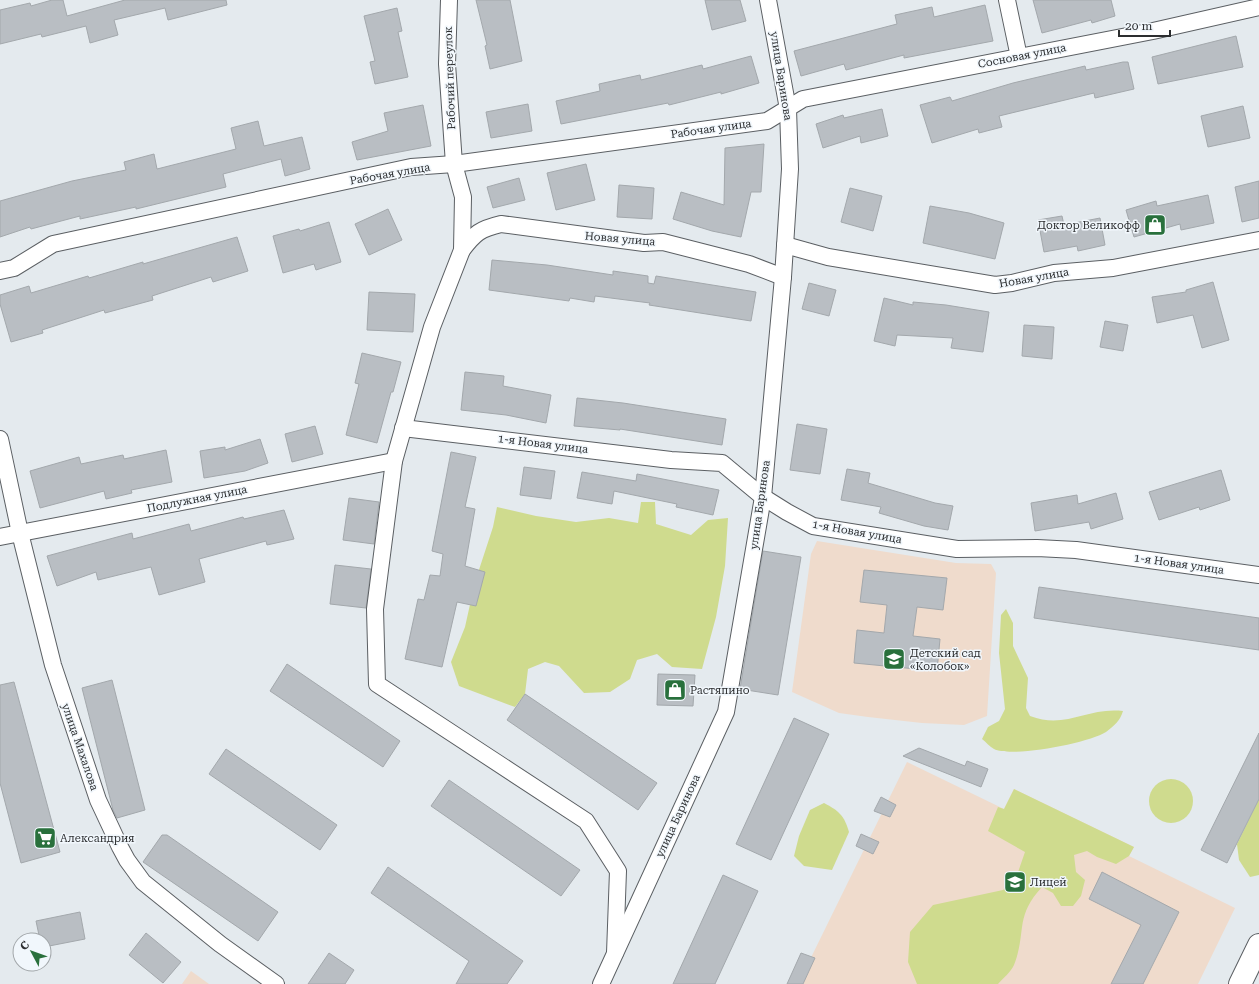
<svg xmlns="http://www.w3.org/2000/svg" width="1259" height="984" viewBox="0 0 1259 984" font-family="'Roboto Serif',serif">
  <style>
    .education { fill: #efdbcc }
    .green { fill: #cfdb8e }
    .building { fill: #b9bec3; stroke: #a3a8ac }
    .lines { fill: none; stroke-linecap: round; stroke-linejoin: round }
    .street-casing { stroke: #5b5f63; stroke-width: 18 }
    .secondary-casing { stroke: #5b5f63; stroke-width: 24 }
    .street { stroke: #fff; stroke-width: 16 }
    .secondary { stroke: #fff; stroke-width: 22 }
    .labels { text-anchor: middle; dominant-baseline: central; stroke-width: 3; stroke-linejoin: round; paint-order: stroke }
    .street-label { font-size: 11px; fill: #2c2e30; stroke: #f1f7fc }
    .poi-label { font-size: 11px; fill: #2c2e30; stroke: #f1f7fc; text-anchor: start }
  </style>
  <rect width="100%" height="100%" fill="#e4eaee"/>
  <g class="education">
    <polygon points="817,541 956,563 991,564 996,573 987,716 964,725 922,723 868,717 839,713 792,692 811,554"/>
    <polygon points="907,762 1004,809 1014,789 1134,847 1129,856 1235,908 1198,984 798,984"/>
    <polygon points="191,971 209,984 182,984"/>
  </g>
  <g class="green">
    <polygon points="641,502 655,502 656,524 691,535 708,520 728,518 725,566 716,617 702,669 672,667 657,654 637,660 630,679 610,692 584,693 559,666 545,662 528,669 525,694 515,707 459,686 451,662 465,627 475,582 493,527 497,507 536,516 576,522 609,518 638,523"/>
    <path d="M 1006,609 L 1013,623 L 1013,646 L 1028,678 L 1026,708 L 1030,716 C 1066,730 1086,707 1123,711 C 1120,721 1114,726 1106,732 C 1089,743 1012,758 994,749 C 990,747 986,742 982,739 L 988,727 L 999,721 L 1005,709 L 999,653 L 1001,615 Z"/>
    <circle cx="1171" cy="801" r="22"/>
    <path d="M 1014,789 L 1134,847 L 1129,856 L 1116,864 L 1097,857 L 1087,851 L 1074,855 L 1076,872 L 1085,880 L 1081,896 L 1073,906 L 1061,906 L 1053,893 L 1042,887 C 1014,917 1027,932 1014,965 C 1011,972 1003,978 998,984 L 917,984 L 908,962 L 910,932 L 933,905 L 1003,890 L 1016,878 L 1025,852 L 988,831 L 998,807 L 1004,809 Z"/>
    <polygon points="1259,799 1259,875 1250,877 1239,860 1237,844"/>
    <path d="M 824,803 C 839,811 844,815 849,832 L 832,870 L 804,866 L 794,856 L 799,836 L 810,810 Z"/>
  </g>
  <g class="building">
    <polygon points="52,0 63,0 67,16 125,0 226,0 227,5 168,20 165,8 114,20 118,35 90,43 86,26 42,37 41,34 0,44 0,10 30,3 31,6"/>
    <polygon points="476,0 510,0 522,61 490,69 485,46 487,45"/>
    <polygon points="705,0 740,0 746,21 712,30"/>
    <polygon points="1033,0 1111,0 1115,16 1092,23 1091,20 1042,33"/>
    <polygon points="985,5 993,41 904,58 904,55 846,70 844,64 801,76 794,51 897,24 895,15 932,7 934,17"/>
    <polygon points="397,8 402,31 398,32 408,77 375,84 370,62 375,61 364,16"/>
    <polygon points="1236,36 1243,67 1158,84 1152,57"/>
    <polygon points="751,56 759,83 721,94 721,92 669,105 668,103 561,124 556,101 600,91 599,84 640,75 641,80 702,65 703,69"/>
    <polygon points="1123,62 1128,62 1134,89 1095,98 1094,93 999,116 1002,127 979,133 978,129 932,143 920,105 950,97 952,101 1013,83 1085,66 1086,70"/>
    <polygon points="528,104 532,131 491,138 486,112"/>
    <polygon points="423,105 431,146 357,160 352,142 388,131 384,113"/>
    <polygon points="1243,106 1250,138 1208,147 1201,116"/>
    <polygon points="882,109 888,136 861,143 860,136 823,148 816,124 843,115 844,118"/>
    <polygon points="258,121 264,146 302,137 310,169 285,176 281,159 223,174 226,187 136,209 136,207 80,219 80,216 31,229 30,227 0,237 0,201 72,181 126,170 124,162 154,154 157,169 236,149 231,128"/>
    <polygon points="764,144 761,192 751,192 741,237 712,231 673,219 681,192 724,205 725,148"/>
    <polygon points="586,164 595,200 556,210 547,173"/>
    <polygon points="519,178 525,200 493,208 487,187"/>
    <polygon points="1259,181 1259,218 1242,222 1235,187"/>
    <polygon points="619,185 654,188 652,219 617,217"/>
    <polygon points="850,188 882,196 873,231 841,222"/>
    <polygon points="1208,195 1214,223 1181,230 1180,224 1134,237 1126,210 1156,201 1157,206"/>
    <polygon points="930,206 969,213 1004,223 995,259 923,243"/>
    <polygon points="388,209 402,240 369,255 355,224"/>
    <polygon points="1062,216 1064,225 1100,218 1105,245 1078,251 1077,246 1044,252 1038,220"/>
    <polygon points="329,222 341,262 316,270 314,264 283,273 273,236 299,229 300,231"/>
    <polygon points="237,237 248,271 213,282 211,277 152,296 153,300 105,313 104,310 42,330 43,333 11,342 0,304 0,295 29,286 31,293 88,276 89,278 143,262 143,264"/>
    <polygon points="492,260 547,265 613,275 613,271 648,276 648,283 654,284 656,276 756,292 751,321 649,305 650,303 595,296 594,302 570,298 569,301 489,290"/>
    <polygon points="1213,282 1229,340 1202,348 1193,315 1157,323 1152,297 1186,292 1186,290"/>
    <polygon points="809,283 836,290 829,316 802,309"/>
    <polygon points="369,292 415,294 413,332 367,330"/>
    <polygon points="884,298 913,305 913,302 946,305 989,312 983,352 951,348 953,338 897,335 895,346 874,341"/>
    <polygon points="1105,321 1128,325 1123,351 1100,347"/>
    <polygon points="1024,325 1054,327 1052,359 1022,356"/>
    <polygon points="362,353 401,362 393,392 391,392 377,443 346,435 359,384 355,383"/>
    <polygon points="465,372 504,376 503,386 551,395 546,423 506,415 461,410"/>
    <polygon points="577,398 623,403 726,419 722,445 620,429 620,430 574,426"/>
    <polygon points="797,424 827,429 820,474 790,470"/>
    <polygon points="315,426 323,454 292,462 285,434"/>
    <polygon points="260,439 268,463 245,471 204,478 200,451 225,447 225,450"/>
    <polygon points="166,450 172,482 131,490 132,493 106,499 104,491 40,508 30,471 79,457 81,464 123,455 124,459"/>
    <polygon points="451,452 476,457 465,507 475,509 465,566 485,572 476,606 457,602 442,667 405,659 418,599 424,600 430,575 440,576 443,554 432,551"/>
    <polygon points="524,467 555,471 551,499 520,495"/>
    <polygon points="847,469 870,473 868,483 935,503 953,506 948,530 924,526 879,513 881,507 841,500"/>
    <polygon points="1221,470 1230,500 1200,510 1199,507 1159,520 1149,492"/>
    <polygon points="582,472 636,481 637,474 719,490 713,515 676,507 677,504 614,491 612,504 577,498"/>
    <polygon points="1116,493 1123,519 1091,529 1089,522 1035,531 1031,503 1077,495 1078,504"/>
    <polygon points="349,498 379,502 374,544 343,540"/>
    <polygon points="284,510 294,539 267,545 266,541 199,559 205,582 159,595 151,567 98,580 96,572 57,586 47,556 132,533 133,539 189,524 191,531 243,517 244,519"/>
    <polygon points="763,551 801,557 778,695 740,689"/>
    <polygon points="335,565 371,569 366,608 330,604"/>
    <polygon points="864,570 947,578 943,610 917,607 913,636 940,639 937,671 854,663 857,630 884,633 887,605 860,602"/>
    <polygon points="1039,587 1259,618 1259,650 1034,618"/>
    <polygon points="287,664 400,741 383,767 270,691"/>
    <polygon points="658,674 695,675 693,706 657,705"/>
    <polygon points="112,680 145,810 117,818 113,810 82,688"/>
    <polygon points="14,682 60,852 21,863 0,783 0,685"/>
    <polygon points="525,694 657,783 638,810 507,720"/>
    <polygon points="794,718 829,734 771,860 736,844"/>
    <polygon points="1259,733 1259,799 1227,863 1201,850"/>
    <polygon points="919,748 965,766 967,761 988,769 981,787 903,756"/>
    <polygon points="226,749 337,825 320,850 209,774"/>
    <polygon points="449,780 580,870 561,896 431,806"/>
    <polygon points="881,797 896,805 890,817 874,811"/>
    <polygon points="861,834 879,842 873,854 856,846"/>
    <polygon points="162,835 167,835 278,912 258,941 143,862"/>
    <polygon points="388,867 523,961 507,984 456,984 469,961 371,893"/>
    <polygon points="1102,872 1179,912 1143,984 1111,984 1141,925 1089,899"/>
    <polygon points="723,875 758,891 715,984 673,984"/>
    <polygon points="80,912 85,939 44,947 44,940 40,940 36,921"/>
    <polygon points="146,933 181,962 163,983 129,955"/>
    <polygon points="329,953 354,970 345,984 308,984"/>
    <polygon points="801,953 815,958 803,984 787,984"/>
  </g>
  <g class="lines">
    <g class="street-casing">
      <g id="street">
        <polyline points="449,0 447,64 454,164 463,197 462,250 432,327 394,461 375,609 377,684 586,821 618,871 615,953"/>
        <polyline points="1007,0 1019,57"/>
        <polyline points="785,245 828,257 995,285 1012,283 1054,273 1113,268 1259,240"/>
        <path d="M 462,250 C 475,233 480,229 501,224 L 644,243 L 663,242 L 749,264 L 783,277"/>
        <polyline points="0,271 14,268 53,244 411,167 454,164 767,121 803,99 1153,31 1259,7"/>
        <polyline points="403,428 671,460 722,463 763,497 787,512 813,526 957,549 1037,548 1076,550 1259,575"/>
        <polyline points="0,439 20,533 53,665 98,800 120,847 127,860 143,882 220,944 276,984"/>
        <polyline points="0,537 394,461"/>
        <polyline points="601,984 726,712 763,497 783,277 790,169 788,109 768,0"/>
      </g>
    </g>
    <g class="secondary-casing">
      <polyline id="secondary" points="1240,984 1259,945"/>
    </g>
    <use href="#street" class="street"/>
    <use href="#secondary" class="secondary"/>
  </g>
  <defs>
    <g id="shop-square" transform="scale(1.15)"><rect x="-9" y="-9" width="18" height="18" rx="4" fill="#29703c" stroke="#f1f7fc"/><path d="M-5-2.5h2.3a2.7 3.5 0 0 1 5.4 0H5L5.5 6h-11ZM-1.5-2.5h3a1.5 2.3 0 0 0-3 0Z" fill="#fff"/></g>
    <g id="school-square" transform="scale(1.15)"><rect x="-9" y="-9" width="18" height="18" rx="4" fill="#29703c" stroke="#f1f7fc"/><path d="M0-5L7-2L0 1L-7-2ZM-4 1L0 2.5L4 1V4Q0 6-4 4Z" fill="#fff"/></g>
    <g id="supermarket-square" transform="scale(1.15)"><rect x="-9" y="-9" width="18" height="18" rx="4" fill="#29703c" stroke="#f1f7fc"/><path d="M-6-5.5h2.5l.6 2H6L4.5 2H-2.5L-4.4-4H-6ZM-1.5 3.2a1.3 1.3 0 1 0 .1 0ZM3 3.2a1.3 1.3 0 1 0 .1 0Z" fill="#fff"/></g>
  </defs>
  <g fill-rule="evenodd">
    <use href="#shop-square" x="1155" y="225"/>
    <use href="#school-square" x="894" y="659"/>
    <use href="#shop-square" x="675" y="690"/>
    <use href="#supermarket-square" x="45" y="838"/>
    <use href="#school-square" x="1015" y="882"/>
  </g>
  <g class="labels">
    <g class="street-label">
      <text transform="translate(1022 56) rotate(-11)">Сосновая улица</text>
      <text transform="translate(781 76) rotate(81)">улица Баринова</text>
      <text transform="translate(450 78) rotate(-92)">Рабочий переулок</text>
      <text transform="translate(711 129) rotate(-8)">Рабочая улица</text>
      <text transform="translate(390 174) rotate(-10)">Рабочая улица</text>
      <text transform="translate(620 239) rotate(5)">Новая улица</text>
      <text transform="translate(1034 278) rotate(-10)">Новая улица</text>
      <text transform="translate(543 444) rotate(7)">1-я Новая улица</text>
      <text transform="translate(197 499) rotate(-11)">Подлужная улица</text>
      <text transform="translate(760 505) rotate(-82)">улица Баринова</text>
      <text transform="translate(857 532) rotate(10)">1-я Новая улица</text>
      <text transform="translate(1179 564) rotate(8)">1-я Новая улица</text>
      <text transform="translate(80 747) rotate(71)">улица Махалова</text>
      <text transform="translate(678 816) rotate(-65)">улица Баринова</text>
    </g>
    <g class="poi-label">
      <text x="1140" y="225" text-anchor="end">Доктор Великофф</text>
      <text x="910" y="653">Детский сад<tspan x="910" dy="13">«Колобок»</tspan></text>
      <text x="690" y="690">Растяпино</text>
      <text x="60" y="838">Александрия</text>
      <text x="1030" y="882">Лицей</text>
    </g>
  </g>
  <g transform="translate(32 952) rotate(311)"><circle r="19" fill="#f1f7fc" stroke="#a2a7aa"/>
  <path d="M0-3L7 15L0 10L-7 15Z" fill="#29703c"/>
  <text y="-6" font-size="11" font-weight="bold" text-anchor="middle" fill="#2c2e30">С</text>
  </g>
  <path d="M1119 30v6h51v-6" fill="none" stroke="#2c2e30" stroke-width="2"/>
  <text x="1125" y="30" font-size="12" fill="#2c2e30" stroke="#f1f7fc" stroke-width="3" paint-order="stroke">20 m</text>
</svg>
